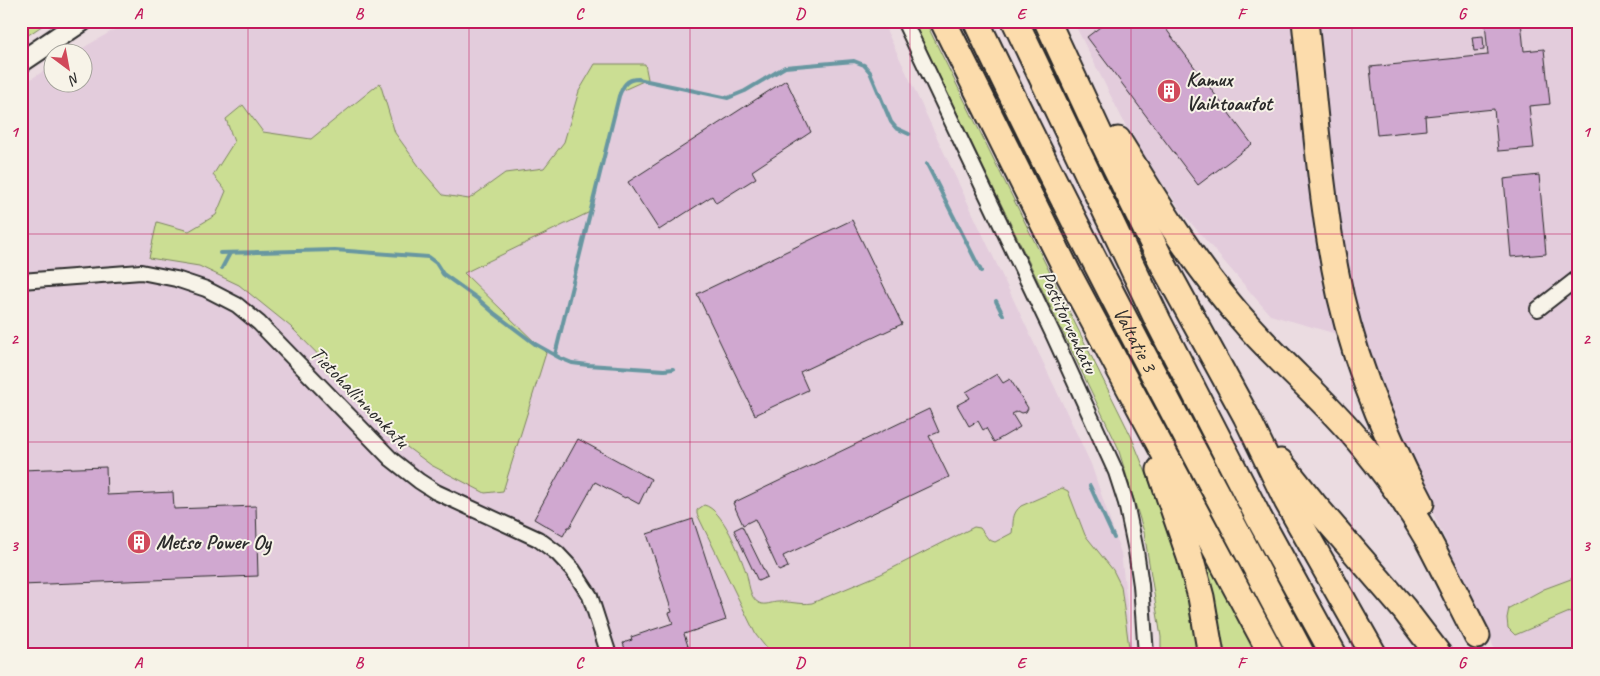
<svg xmlns="http://www.w3.org/2000/svg" width="1600" height="676" viewBox="0 0 1600 676" font-family="Caveat,sans-serif">
  <style>
    .built { fill: #e3ccdc }
    .green { fill: #cbde93; stroke: #7b845f }
    .lines { fill: none; stroke-linecap: round; stroke-linejoin: round }
    .stream { stroke: #6897a1; stroke-width: 4 }
    .building { fill: #d0a8d0; stroke: #2b2b2b }
    .minor-casing { stroke: #2b2b2b; stroke-width: 18 }
    .secondary-casing { stroke: #2b2b2b; stroke-width: 24 }
    .motorway-casing { stroke: #2b2b2b; stroke-width: 29 }
    .minor { stroke: #f7f3e8; stroke-width: 14 }
    .secondary { stroke: #f7f3e8; stroke-width: 20 }
    .motorway { stroke: #fcdcac; stroke-width: 25 }
    .grid { fill: none; stroke: #c2185b; stroke-width: 1; stroke-opacity: 0.55 }
    .labels { text-anchor: middle; dominant-baseline: central; stroke-width: 4; stroke-linejoin: round; paint-order: stroke }
    .poi-label { font-size: 21px; font-weight: bold; fill: #2b2b2b; stroke: #f7f3e8; text-anchor: start }
    .street-label { font-size: 21px; fill: #2b2b2b; stroke: #f7f3e8 }
    .neatline { fill: none; stroke: #c2185b; stroke-width: 2 }
    .grid-label { font-size: 16px; text-anchor: middle; font-weight: bold; fill: #c2185b }
  </style>
  <rect width="100%" height="100%" fill="#ebdce1"/>
  <filter id="ink" filterUnits="userSpaceOnUse"><feTurbulence type="fractalNoise" baseFrequency=".02" numOctaves="2"/><feDisplacementMap in="SourceGraphic" scale="10" xChannelSelector="R" yChannelSelector="G"/><feConvolveMatrix kernelMatrix="1 2 1 2 8 2 1 2 1" color-interpolation-filters="sRGB"/></filter>
  <g filter="url(#ink)">
    <g class="built">
      <polygon points="129,21 882,21 1091,464 1121,553 1133,655 21,655 21,85 52,66 52,82 82,82 82,52 76,52"/>
      <polygon points="1073,21 1579,21 1579,655 1496,655 1489,634 1417,479 1365,342 1270,315 1185,216 1133,140"/>
    </g>
    <g class="green">
      <polygon points="21,21 49,21 21,40"/>
      <polygon points="913,21 925,21 1131,436 1175,544 1189,598 1197,655 1161,655 1161,637 1144,532 1117,445"/>
      <polygon points="595,64 645,64 648,79 619,92 592,211 464,273 546,353 503,491 485,493 431,465 392,436 348,385 291,327 239,285 199,266 149,258 157,222 189,231 216,215 226,191 213,175 234,142 226,119 243,105 263,132 311,139 380,83 395,133 424,173 443,195 469,199 505,173 544,168 564,142 579,91"/>
      <path d="M 1062,488 L 1068,491 L 1085,535 L 1113,570 L 1121,586 L 1130,655 L 772,655 L 756,635 L 697,514 L 697,510 L 704,505 C 723,509 740,555 746,572 C 749,581 749,598 759,603 C 765,606 772,602 778,602 C 790,601 800,605 812,603 L 881,574 L 974,527 L 980,528 L 989,540 L 995,542 L 1012,533 C 1014,522 1011,514 1021,506 Z"/>
      <polygon points="1200,541 1260,655 1217,655 1193,543"/>
      <polygon points="1579,576 1579,608 1515,635 1508,628 1507,618 1509,608 1544,589"/>
    </g>
    <g class="lines">
      <g class="stream">
        <polyline points="927,164 981,271"/>
        <polyline points="220,253 335,250 428,257 436,263 443,274 478,299 494,313 535,344 560,358 572,363 588,365 664,370 673,369"/>
        <polyline points="222,268 230,253"/>
        <polyline points="996,301 1003,315"/>
        <path d="M 555,355 L 619,96 C 623,86 626,79 638,79 L 728,98 L 745,91 L 785,67 L 854,61 L 864,65 L 870,72 L 891,122 L 896,128 L 909,134"/>
        <polyline points="1090,486 1114,538"/>
      </g>
    </g>
    <g class="building">
      <polygon points="1108,21 1160,21 1252,144 1198,185 1087,37"/>
      <polygon points="1485,21 1521,21 1524,51 1544,49 1550,104 1529,106 1534,148 1498,151 1494,109 1425,116 1426,130 1377,135 1370,67 1488,55"/>
      <polygon points="1483,36 1484,50 1474,51 1472,37"/>
      <polygon points="786,80 811,132 752,171 756,178 716,203 712,196 659,230 628,182"/>
      <polygon points="1539,175 1546,254 1511,257 1504,179"/>
      <polygon points="852,220 902,324 800,372 808,390 755,415 697,294"/>
      <polygon points="997,374 1003,383 1010,379 1028,408 1026,412 1022,413 1018,411 1012,414 1020,427 994,442 986,428 983,430 978,421 969,426 957,405 970,398 966,392"/>
      <polygon points="929,409 939,432 929,436 949,477 783,556 788,567 779,571 755,519 743,525 733,503"/>
      <polygon points="1579,436 1579,451 1572,440"/>
      <polygon points="578,439 651,479 639,504 626,497 625,498 595,482 570,527 568,527 563,536 534,519"/>
      <polygon points="106,467 107,495 173,492 174,509 256,506 258,576 21,585 21,470"/>
      <polygon points="693,519 726,620 684,634 691,655 627,655 623,643 632,640 631,637 673,623 669,613 672,612 647,534"/>
      <polygon points="742,526 767,577 758,581 734,530"/>
    </g>
    <g class="lines">
      <g class="minor-casing">
        <g id="minor">
          <polyline points="904,21 1052,332 1116,472 1126,503 1136,551 1141,585 1146,655"/>
          <polyline points="21,281 141,272 176,279 206,289 237,305 259,323 391,459 419,481 436,492 538,539 557,553 573,570 590,596 609,655"/>
          <polyline points="1538,309 1579,277"/>
        </g>
      </g>
      <g class="secondary-casing">
        <polyline id="secondary" points="21,62 82,21"/>
      </g>
      <g class="motorway-casing">
        <g id="motorway">
          <polyline points="943,21 1069,275 1272,655"/>
          <path id="s1" d="M 976,21 C 1078,236 1191,445 1302,655"/>
          <polyline points="1015,21 1158,321 1259,518 1334,655"/>
          <polyline points="1047,21 1105,146 1164,266 1246,416 1287,501 1374,655"/>
          <path d="M 1305,21 C 1314,103 1320,189 1335,269 C 1350,352 1382,430 1421,503"/>
          <path d="M 1118,140 C 1158,205 1198,271 1250,328 C 1286,368 1328,403 1362,445 C 1386,474 1409,506 1427,538 C 1444,570 1460,603 1477,636"/>
          <polyline points="1280,462 1316,507 1404,609 1439,655"/>
          <polyline points="1160,470 1190,557 1201,597 1211,655"/>
        </g>
      </g>
      <use href="#minor" class="minor"/>
      <use href="#secondary" class="secondary"/>
      <use href="#motorway" class="motorway"/>
    </g>
  </g>
  <path class="grid" d="M 248,21 L 248,655M 469,21 L 469,655M 690,21 L 690,655M 910,21 L 910,655M 1131,21 L 1131,655M 1352,21 L 1352,655M 21,234 L 1579,234M 21,442 L 1579,442"/>
  <defs>
    <g id="building-disc" transform="scale(1.25)"><circle r="9.5" fill="#d1495b" stroke="#f7f3e8"/><path d="M-4-6H4V6H1V3H-1V6H-4ZM-2.5-4.3h1.7v1.8h-1.7ZM.8-4.3h1.7v1.8H.8ZM-2.5-1h1.7V.8h-1.7ZM.8-1h1.7V.8H.8Z" fill="#fff"/></g>
  </defs>
  <g fill-rule="evenodd">
    <use href="#building-disc" x="1169" y="91"/>
    <use href="#building-disc" x="139" y="542"/>
  </g>
  <g class="labels">
    <g class="poi-label">
      <text x="1186" y="79">Kamux<tspan x="1186" dy="24">Vaihtoautot</tspan></text>
      <text x="156" y="542">Metso Power Oy</text>
    </g>
    <g class="street-label">
      <text transform="translate(1069 322) rotate(65)">Postitorvenkatu</text>
      <text stroke="none"><textPath href="#s1" startOffset="356">Valtatie 3</textPath></text>
      <text transform="translate(360 397) rotate(46)">Tietohallinnonkatu</text>
    </g>
  </g>
  <rect width="1600" height="676" fill="none" stroke="#f7f3e8" stroke-width="55"/>
  <g transform="translate(68 68) rotate(148)"><circle r="24" fill="#f7f3e8" stroke="#a5a39c"/>
  <path d="M0-4L9 19L0 12L-9 19Z" fill="#d1495b"/>
  <text y="-8" font-size="14" font-weight="bold" text-anchor="middle" fill="#2b2b2b">N</text>
  </g>
  <rect x="28" y="28" width="1544" height="620" class="neatline"/>
  <g class="grid-label">
    <text x="138" y="19">A</text>
    <text x="359" y="19">B</text>
    <text x="579" y="19">C</text>
    <text x="800" y="19">D</text>
    <text x="1021" y="19">E</text>
    <text x="1241" y="19">F</text>
    <text x="1462" y="19">G</text>
    <text x="14" y="137">1</text>
    <text x="1586" y="137">1</text>
    <text x="14" y="344">2</text>
    <text x="1586" y="344">2</text>
    <text x="14" y="551">3</text>
    <text x="1586" y="551">3</text>
    <text x="138" y="668">A</text>
    <text x="359" y="668">B</text>
    <text x="579" y="668">C</text>
    <text x="800" y="668">D</text>
    <text x="1021" y="668">E</text>
    <text x="1241" y="668">F</text>
    <text x="1462" y="668">G</text>
  </g>
</svg>
